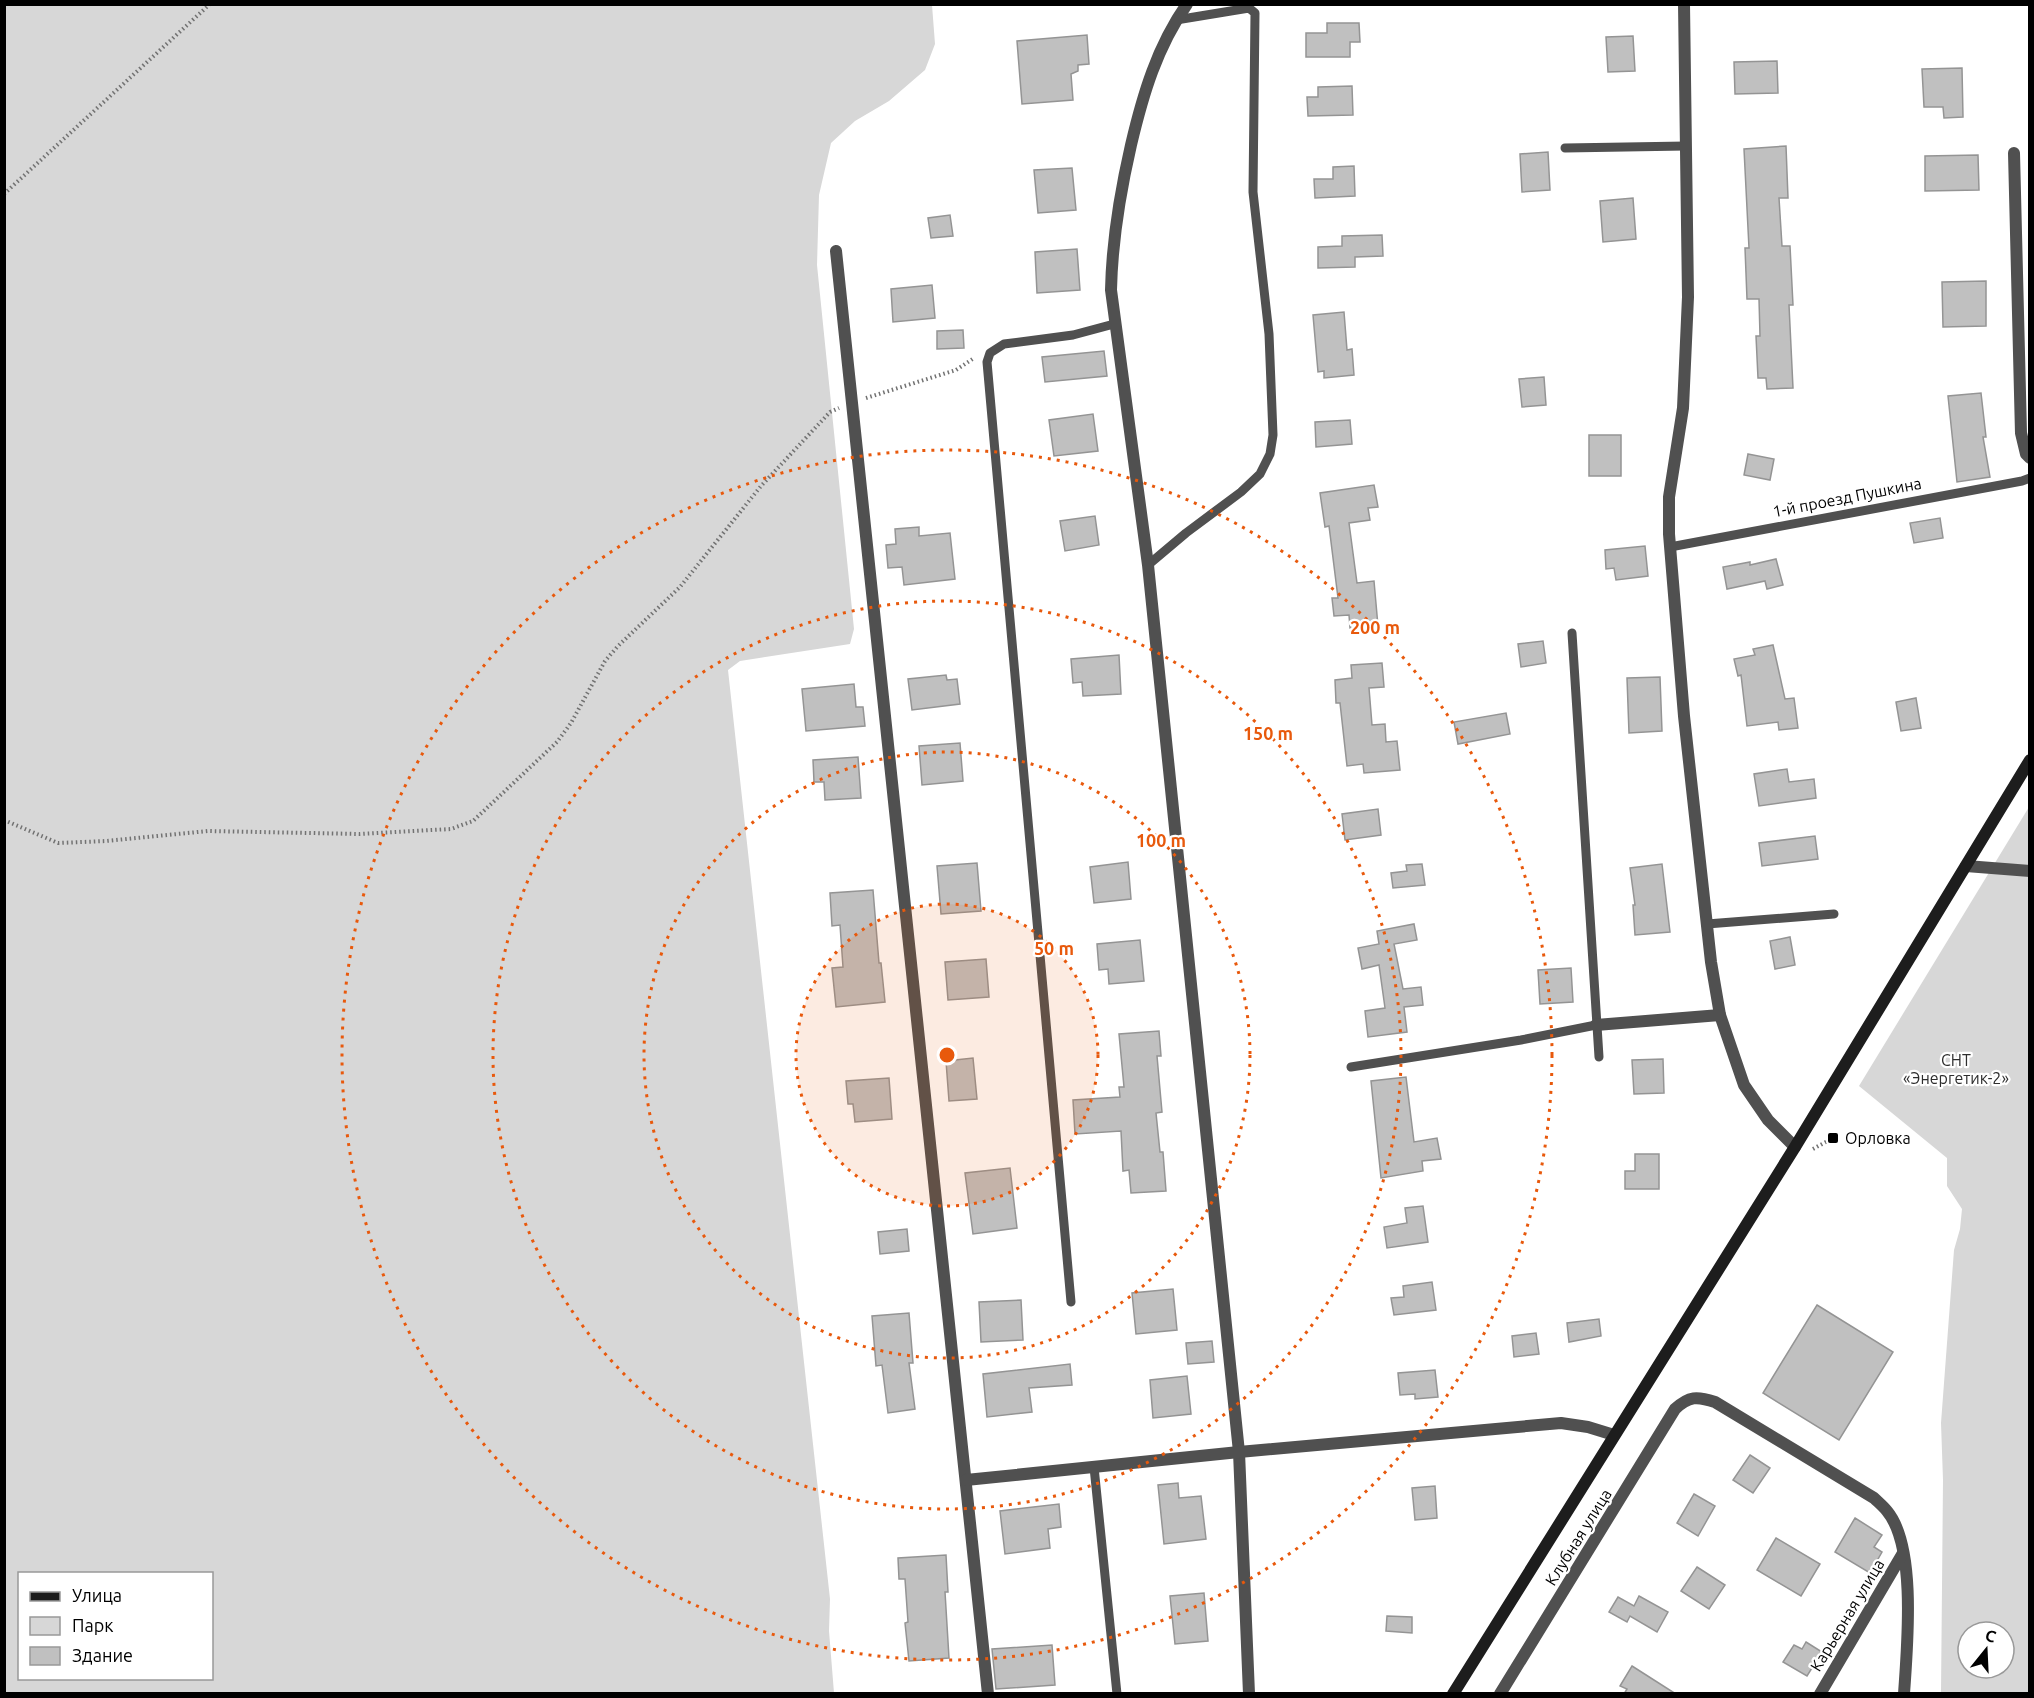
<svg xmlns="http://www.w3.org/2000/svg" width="2034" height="1698" viewBox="0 0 2034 1698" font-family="Ubuntu,sans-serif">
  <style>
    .green { fill: #d7d7d7; fill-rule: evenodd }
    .building { fill: #c0c0c0; stroke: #949494; stroke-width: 1.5 }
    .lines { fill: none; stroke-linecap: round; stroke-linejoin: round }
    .path { stroke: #727272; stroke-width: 4; stroke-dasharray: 1.5 3; stroke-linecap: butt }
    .lane { stroke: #505050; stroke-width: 9 }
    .street { stroke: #505050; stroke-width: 12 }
    .secondary { stroke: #1d1d1d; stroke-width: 12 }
    .ring { fill: none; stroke: #e8590c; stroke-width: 3; stroke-dasharray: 3 6 }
    .poi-dot { fill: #000; stroke: #fff; stroke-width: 2 }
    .labels { text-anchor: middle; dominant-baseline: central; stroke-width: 4.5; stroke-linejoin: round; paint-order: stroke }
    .street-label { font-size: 16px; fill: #000; stroke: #fff }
    .park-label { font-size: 16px; fill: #2e2e2e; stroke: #fff }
    .poi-label { font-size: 16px; fill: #000; stroke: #fff; text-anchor: start }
    .centre { fill: #e8590c; stroke: #fff; stroke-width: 3 }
    .ring-label { font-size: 18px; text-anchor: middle; font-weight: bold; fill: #e8590c; stroke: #fff; stroke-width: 4.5; stroke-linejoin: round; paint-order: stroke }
  </style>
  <rect width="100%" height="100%" fill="#fff"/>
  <g class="green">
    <path d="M 4,5 L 932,5 L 935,44 L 925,70 L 889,101 L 855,121 L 831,143 L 819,195 L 817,265 L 854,629 L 850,644 L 740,661 L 728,670 L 830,1599 L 829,1631 L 834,1693 L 5,1693 ZM 20,1574 L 212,1574 L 212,1678 L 20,1678 Z"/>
    <path d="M 2029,807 L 2029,1693 L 1941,1693 L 1943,1480 L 1941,1423 L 1954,1250 L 1960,1229 L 1962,1209 L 1947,1186 L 1947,1158 L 1859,1086 ZM 1968,1632 L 2004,1632 L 2004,1668 L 1968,1668 Z"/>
  </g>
  <g class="building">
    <polygon points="1327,23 1359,23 1360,42 1350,42 1350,57 1306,57 1306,33 1327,33"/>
    <polygon points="1087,35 1089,64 1078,65 1078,71 1071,74 1073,100 1022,104 1017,41"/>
    <polygon points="1633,36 1635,71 1608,72 1606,37"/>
    <polygon points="1777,61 1778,93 1735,94 1734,62"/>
    <polygon points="1962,68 1963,117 1944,118 1943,107 1924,107 1922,69"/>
    <polygon points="1352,86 1353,115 1308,116 1307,97 1318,97 1318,87"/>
    <polygon points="1786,146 1788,198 1779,198 1782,246 1790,246 1793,305 1789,305 1793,388 1767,389 1766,378 1758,378 1756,336 1760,336 1759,299 1747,299 1745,248 1749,248 1744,149"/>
    <polygon points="1548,152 1550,190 1522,192 1520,154"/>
    <polygon points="1978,155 1979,190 1925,191 1925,156"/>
    <polygon points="1354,166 1355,196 1315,198 1314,179 1333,179 1333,167"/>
    <polygon points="1072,168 1076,210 1038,213 1034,170"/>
    <polygon points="1633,198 1636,239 1603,242 1600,201"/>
    <polygon points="950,215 953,236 931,238 928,218"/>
    <polygon points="1382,235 1383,256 1355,257 1355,267 1318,268 1318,247 1342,246 1342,236"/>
    <polygon points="1077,249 1080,290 1037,293 1035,252"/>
    <polygon points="1986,281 1986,326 1943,327 1942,282"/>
    <polygon points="932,285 935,318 893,322 891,289"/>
    <polygon points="1344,312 1347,350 1352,349 1354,375 1324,378 1324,371 1318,372 1313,315"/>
    <polygon points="963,330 964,348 937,349 937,331"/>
    <polygon points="1104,351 1107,376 1045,382 1042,357"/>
    <polygon points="1544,377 1546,405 1522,407 1519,379"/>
    <polygon points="1981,393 1986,437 1983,437 1990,477 1957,482 1948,396"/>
    <polygon points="1093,414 1098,451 1054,456 1049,420"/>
    <polygon points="1350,420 1352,444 1316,447 1315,422"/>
    <rect x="1589" y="435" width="32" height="41"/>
    <polygon points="1748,454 1774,459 1770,480 1744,475"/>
    <polygon points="1374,485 1378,507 1368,508 1370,520 1349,523 1357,583 1374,581 1378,626 1350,628 1349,615 1334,616 1332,598 1338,598 1329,526 1325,527 1320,493"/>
    <polygon points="1095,516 1099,545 1065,551 1060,521"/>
    <polygon points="1940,518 1943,538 1914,543 1910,523"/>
    <polygon points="919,527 919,536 950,533 955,579 904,585 902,567 888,568 886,545 896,544 895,529"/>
    <polygon points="1645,546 1648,576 1616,580 1614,568 1606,569 1605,550"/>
    <polygon points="1776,559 1783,585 1767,589 1765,581 1727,589 1723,567 1750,562 1750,565"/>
    <polygon points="1543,641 1546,663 1521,667 1518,644"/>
    <polygon points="1773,645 1785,699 1794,698 1798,728 1779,730 1778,722 1747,726 1741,675 1738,676 1734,659 1755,655 1753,649"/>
    <polygon points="1119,655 1121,694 1083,696 1082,682 1073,683 1071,659"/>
    <polygon points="1382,663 1384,687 1369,688 1372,725 1385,724 1386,742 1397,741 1400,770 1364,773 1363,764 1347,766 1340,703 1336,703 1335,680 1352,678 1351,665"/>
    <polygon points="946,675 947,680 957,679 960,704 912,710 908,679"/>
    <polygon points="1660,677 1662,731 1629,733 1627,678"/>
    <polygon points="854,684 856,707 863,707 865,726 806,731 802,689"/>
    <polygon points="1916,698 1921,728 1901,731 1896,702"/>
    <polygon points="1506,713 1510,734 1458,744 1454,722"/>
    <polygon points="960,743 963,781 922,785 919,746"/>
    <polygon points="858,757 861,798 825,800 824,782 814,782 813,760"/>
    <polygon points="1787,769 1789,782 1814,779 1816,798 1759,806 1754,774"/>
    <polygon points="1378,809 1381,835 1345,840 1342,814"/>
    <polygon points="1815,836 1818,859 1762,866 1759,843"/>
    <polygon points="1128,862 1131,899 1094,903 1090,867"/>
    <polygon points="977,863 981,911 941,914 937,866"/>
    <polygon points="1422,864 1425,885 1393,888 1391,873 1407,871 1406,865"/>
    <polygon points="1662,864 1670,932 1635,935 1633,905 1635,905 1630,868"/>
    <polygon points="873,890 879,963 881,963 885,1002 836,1007 832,968 843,967 840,925 832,926 830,893"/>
    <polygon points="1414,924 1417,940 1394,944 1403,989 1421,987 1423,1005 1404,1007 1407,1032 1368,1037 1365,1011 1385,1008 1379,965 1362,969 1358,948 1379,944 1377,931"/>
    <polygon points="1790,937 1795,965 1775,969 1770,941"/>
    <polygon points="1140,940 1144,981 1109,984 1108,969 1099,970 1097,944"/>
    <polygon points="986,959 989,997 948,1000 945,962"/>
    <polygon points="1571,968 1573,1002 1540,1004 1538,970"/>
    <polygon points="1159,1031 1161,1056 1157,1056 1162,1112 1156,1113 1160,1152 1163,1152 1166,1191 1131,1193 1129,1170 1123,1171 1121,1131 1075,1134 1073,1100 1120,1097 1119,1087 1124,1087 1119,1034"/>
    <polygon points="973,1058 977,1099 949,1101 946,1061"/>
    <polygon points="1663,1059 1664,1093 1634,1094 1632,1060"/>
    <polygon points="1406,1077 1414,1142 1437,1138 1441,1159 1422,1161 1423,1171 1381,1178 1371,1081"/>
    <polygon points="889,1078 892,1119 855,1122 853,1104 848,1104 846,1081"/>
    <polygon points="1635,1154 1659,1154 1659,1189 1625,1189 1625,1171 1635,1171"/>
    <polygon points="1010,1168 1017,1228 973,1234 965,1173"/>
    <polygon points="1423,1206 1428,1242 1387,1248 1384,1227 1407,1223 1405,1208"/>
    <polygon points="907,1229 909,1251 880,1254 878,1232"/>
    <polygon points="1432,1282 1436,1310 1394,1315 1391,1298 1404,1297 1403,1286"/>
    <polygon points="1173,1289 1177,1330 1136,1334 1132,1293"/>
    <polygon points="1021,1300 1023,1340 981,1342 979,1302"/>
    <polygon points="1817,1305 1893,1352 1839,1440 1763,1393"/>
    <polygon points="909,1313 913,1363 909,1363 915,1409 888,1413 882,1365 876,1366 872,1316"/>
    <polygon points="1599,1319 1601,1336 1569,1342 1567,1323"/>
    <polygon points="1536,1333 1539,1354 1514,1357 1512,1336"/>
    <polygon points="1212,1341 1214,1362 1188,1364 1186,1343"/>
    <polygon points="1070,1364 1072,1385 1029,1388 1032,1412 987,1417 983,1374"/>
    <polygon points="1435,1370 1438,1397 1415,1399 1415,1394 1400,1395 1398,1373"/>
    <polygon points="1187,1376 1191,1414 1153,1418 1150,1380"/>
    <polygon points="1750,1455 1770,1468 1753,1493 1733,1480"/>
    <polygon points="1178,1483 1179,1498 1201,1496 1206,1539 1164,1544 1158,1485"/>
    <polygon points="1435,1486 1437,1518 1415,1520 1412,1488"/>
    <polygon points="1694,1494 1715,1506 1698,1536 1677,1523"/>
    <polygon points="1059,1504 1061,1527 1048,1529 1050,1548 1005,1554 1000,1511"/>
    <polygon points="1855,1518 1882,1535 1874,1547 1882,1552 1870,1573 1835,1552"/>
    <polygon points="1776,1538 1820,1564 1801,1596 1757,1570"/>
    <polygon points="946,1555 948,1592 945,1592 949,1658 909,1661 905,1623 908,1622 905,1579 899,1579 898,1558"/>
    <polygon points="1697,1567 1725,1585 1709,1609 1681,1591"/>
    <polygon points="1204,1593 1208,1641 1175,1644 1170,1596"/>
    <polygon points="1639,1596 1668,1612 1657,1632 1630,1616 1627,1622 1609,1612 1618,1597 1634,1606"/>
    <polygon points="1387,1616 1412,1617 1412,1633 1386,1631"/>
    <polygon points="1806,1642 1822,1652 1807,1676 1783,1662 1794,1645 1802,1649"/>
    <polygon points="1052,1645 1055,1685 996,1689 992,1649"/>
    <polygon points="1632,1666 1676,1694 1624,1694 1627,1689 1620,1686"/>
  </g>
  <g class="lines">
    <g class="path">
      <polyline points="4,194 210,4"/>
      <polyline points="866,398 956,370 974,358"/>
      <polyline points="4,820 58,843 106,841 208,831 360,834 451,829 473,821 557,742 571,723 605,661 618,646 680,587 761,486 830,412 839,408"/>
      <polyline points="1813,1149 1833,1138"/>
    </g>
    <g class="lane">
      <polyline points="1565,148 1686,146"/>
      <polyline points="1670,547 2022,481 2030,478"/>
      <polyline points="1148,565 1186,533 1241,492 1260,474 1270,454 1273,435 1269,334 1253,192 1255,13 1249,8 1176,20"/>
      <polyline points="1572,633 1599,1057"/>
      <polyline points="1707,924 1834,914"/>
      <polyline points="1351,1067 1521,1040 1596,1025"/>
      <polyline points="1071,1302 987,362 990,353 1004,344 1073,335 1114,324"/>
      <polyline points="1094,1467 1117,1694"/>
    </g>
    <g class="street">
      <path d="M 1187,4 C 1157,47 1143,94 1131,145 C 1120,193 1112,240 1111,290 L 1148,565 L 1239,1452 L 1249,1694"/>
      <polyline points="1684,4 1688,297 1683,408 1669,497 1669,534 1684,716 1711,962 1720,1015 1744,1085 1768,1120 1795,1147"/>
      <polyline points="2014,153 2021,433 2026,454 2030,458"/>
      <polyline points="836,251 988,1694"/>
      <polyline points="1966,866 2030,871"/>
      <polyline points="1596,1025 1720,1015"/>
      <polyline points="966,1480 1239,1452 1561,1423 1588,1427 1614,1435"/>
      <path d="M 1500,1694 L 1675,1409 C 1689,1396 1697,1396 1715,1402 L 1874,1498 C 1878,1502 1883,1506 1887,1511 C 1917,1547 1907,1648 1904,1694"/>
      <polyline points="1820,1694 1903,1553"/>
    </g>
    <polyline class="secondary" points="1453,1694 1795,1147 2030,760"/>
  </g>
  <circle cx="947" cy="1055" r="151" fill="#e8590c" fill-opacity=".12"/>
  <g class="ring">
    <circle cx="947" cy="1055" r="151"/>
    <circle cx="947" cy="1055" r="303"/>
    <circle cx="947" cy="1055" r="454"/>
    <circle cx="947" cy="1055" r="605"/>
  </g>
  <rect class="poi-dot" x="1827" y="1132" width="12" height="12" rx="3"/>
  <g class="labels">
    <g class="street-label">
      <text transform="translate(1847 497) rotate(-11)">1-й проезд Пушкина</text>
      <text transform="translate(1578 1537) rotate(-58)">Клубная улица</text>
      <text transform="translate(1847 1615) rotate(-59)">Карьерная улица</text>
    </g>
    <g class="park-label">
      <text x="1956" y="1060">СНТ<tspan x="1956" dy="18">«Энергетик-2»</tspan></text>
    </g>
    <g class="poi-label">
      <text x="1845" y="1138">Орловка</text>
    </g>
  </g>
  <circle cx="947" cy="1055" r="9" class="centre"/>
  <g class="ring-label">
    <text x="1375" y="634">200 m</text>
    <text x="1268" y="740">150 m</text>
    <text x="1161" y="847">100 m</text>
    <text x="1054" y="955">50 m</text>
  </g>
  <rect width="2034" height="1698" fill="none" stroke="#000000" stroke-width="12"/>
  <rect x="18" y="1572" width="195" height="108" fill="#ffffff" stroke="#999999" stroke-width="1.5"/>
  <rect x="30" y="1592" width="30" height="9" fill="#1d1d1d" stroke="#999999" stroke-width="1.5"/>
  <text x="72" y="1602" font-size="18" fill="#000000">Улица</text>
  <rect x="30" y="1617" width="30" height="18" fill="#d7d7d7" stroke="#999999" stroke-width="1.5"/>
  <text x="72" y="1632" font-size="18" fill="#000000">Парк</text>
  <rect x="30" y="1647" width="30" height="18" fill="#c0c0c0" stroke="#999999" stroke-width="1.5"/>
  <text x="72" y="1662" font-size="18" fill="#000000">Здание</text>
  <g transform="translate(1986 1650) rotate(18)"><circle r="28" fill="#ffffff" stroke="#999999" stroke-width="1.5"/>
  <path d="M0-4.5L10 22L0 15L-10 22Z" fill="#000000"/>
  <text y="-9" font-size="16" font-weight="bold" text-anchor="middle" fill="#000000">С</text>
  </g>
</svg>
